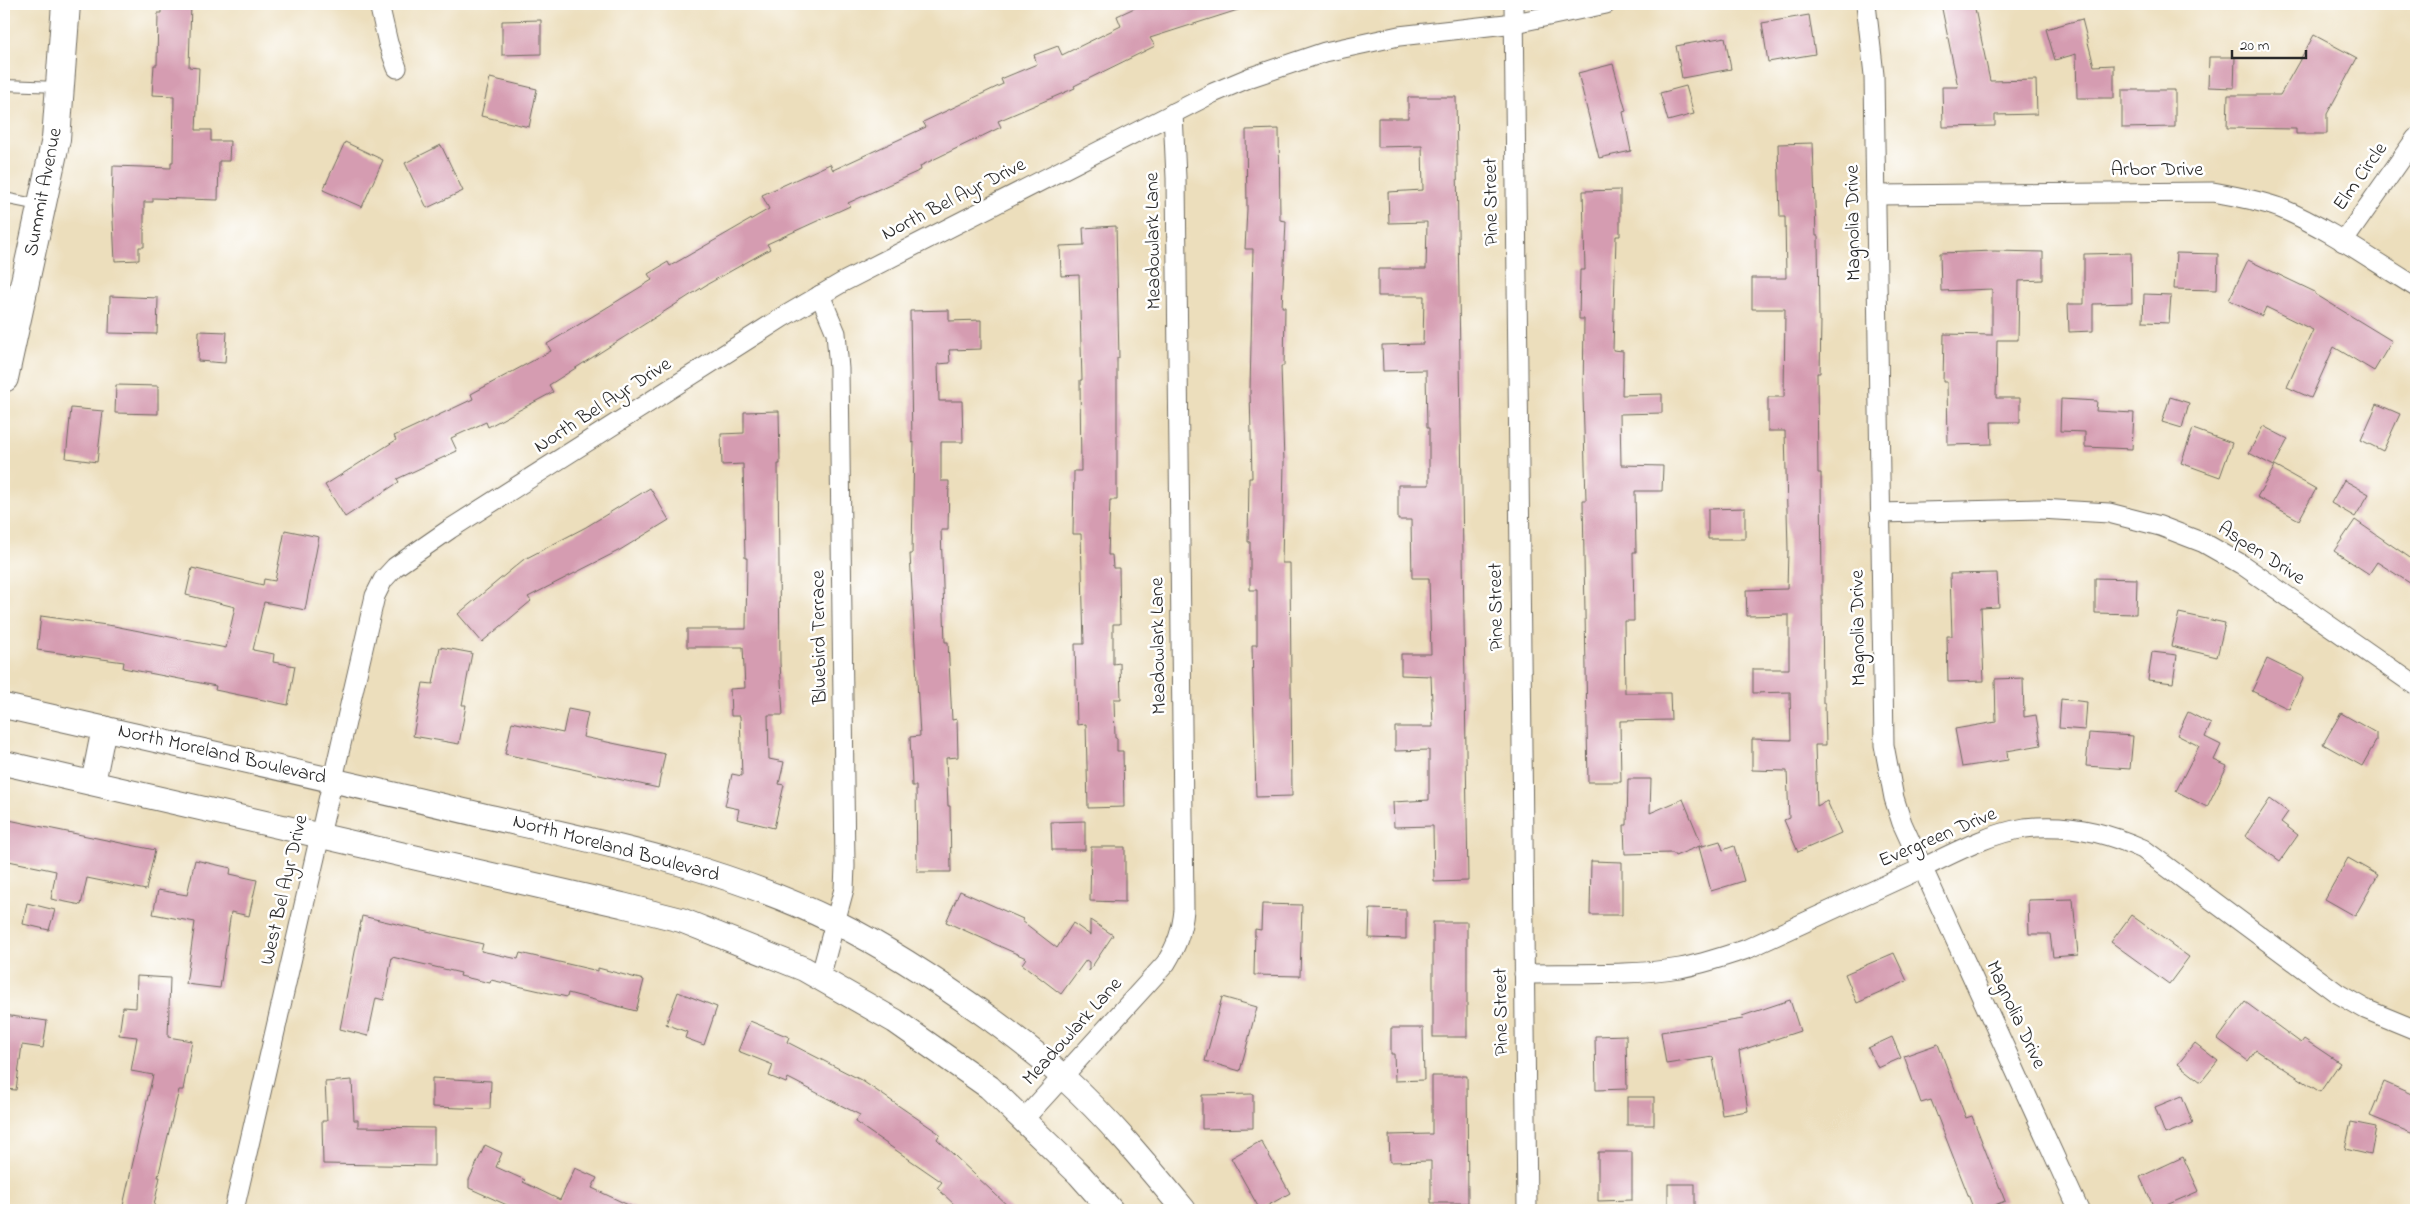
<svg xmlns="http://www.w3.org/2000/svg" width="2420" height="1214" viewBox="0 0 2420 1214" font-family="'Indie Flower',sans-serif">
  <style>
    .building { fill: #d59cb1 }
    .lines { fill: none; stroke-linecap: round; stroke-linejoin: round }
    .service-casing { stroke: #6f6a5e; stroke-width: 12 }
    .minor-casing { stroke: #6f6a5e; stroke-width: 21 }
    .tertiary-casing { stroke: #6f6a5e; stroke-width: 26 }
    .secondary-casing { stroke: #6f6a5e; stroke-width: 30 }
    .service { stroke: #fff; stroke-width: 10 }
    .minor { stroke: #fff; stroke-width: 19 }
    .tertiary { stroke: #fff; stroke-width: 24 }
    .secondary { stroke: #fff; stroke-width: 28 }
    .labels { text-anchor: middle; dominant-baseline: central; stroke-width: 5; stroke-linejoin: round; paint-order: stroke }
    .street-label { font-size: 20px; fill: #2b2b2b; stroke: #fff }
  </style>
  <rect width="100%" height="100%" fill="#fff"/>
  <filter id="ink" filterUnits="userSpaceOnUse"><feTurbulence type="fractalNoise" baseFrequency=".02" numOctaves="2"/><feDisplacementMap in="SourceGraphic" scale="10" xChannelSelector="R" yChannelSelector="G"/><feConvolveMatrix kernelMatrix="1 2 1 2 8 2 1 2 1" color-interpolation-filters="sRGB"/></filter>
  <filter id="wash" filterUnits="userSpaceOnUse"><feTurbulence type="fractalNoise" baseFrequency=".0096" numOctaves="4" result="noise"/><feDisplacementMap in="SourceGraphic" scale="20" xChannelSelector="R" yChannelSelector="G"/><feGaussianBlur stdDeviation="1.12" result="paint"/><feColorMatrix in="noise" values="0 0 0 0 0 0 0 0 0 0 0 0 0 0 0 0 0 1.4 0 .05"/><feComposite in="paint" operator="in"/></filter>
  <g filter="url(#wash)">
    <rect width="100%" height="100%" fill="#ecdebc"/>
    <g id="blocks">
      <g class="building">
        <polygon points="161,4 191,4 189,67 199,68 196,130 211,130 211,141 230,141 229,161 219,161 218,200 153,198 153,202 144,202 144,247 139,247 139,260 115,261 112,201 113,166 171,168 171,162 173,162 174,96 152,95 154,65 157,65 158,13 161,13"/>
        <polygon points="1143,4 1243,4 1244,8 1150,38 1155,46 1074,86 1075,88 998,121 1001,127 920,166 921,170 848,203 850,206 767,244 770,249 706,285 549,385 553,392 488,427 486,422 451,438 457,451 397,479 399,482 345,517 325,485 396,440 394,436 473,399 471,394 551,351 547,344 652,280 648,274 668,262 670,266 769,209 762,195 830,164 833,170 926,127 923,122 1003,84 1001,79 1037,64 1034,55 1058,46 1062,55 1121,26 1117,16"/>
        <polygon points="1941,4 1974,4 1990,81 2036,80 2037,114 1995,115 1995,126 1943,127 1942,87 1958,87"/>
        <polygon points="1809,15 1815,54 1768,62 1762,23"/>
        <polygon points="2082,19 2094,66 2114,65 2114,98 2077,98 2076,54 2055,60 2046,29"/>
        <polygon points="541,20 541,54 502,55 502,21"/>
        <polygon points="2314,35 2357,58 2327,114 2327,134 2296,134 2296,129 2227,128 2228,95 2280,95"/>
        <polygon points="1725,37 1731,69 1682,78 1676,46"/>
        <polygon points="2209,57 2235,57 2234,88 2208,87"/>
        <polygon points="1613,64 1626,111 1623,112 1631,151 1599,158 1578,73"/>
        <polygon points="490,78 537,89 529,127 481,116"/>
        <polygon points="1686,86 1694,114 1668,121 1660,93"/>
        <polygon points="2122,90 2175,90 2175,127 2122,128"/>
        <polygon points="1408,97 1456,97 1468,881 1434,882 1433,826 1394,827 1393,802 1429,800 1429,750 1395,751 1395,727 1433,727 1431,676 1401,675 1401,654 1431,654 1429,578 1412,578 1411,520 1398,520 1398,485 1429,485 1429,428 1427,428 1426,370 1383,371 1382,345 1423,344 1424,296 1378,296 1378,269 1426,269 1427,222 1389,223 1388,192 1423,190 1422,146 1378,147 1378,118 1408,118"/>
        <polygon points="1279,129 1280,220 1286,221 1282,307 1285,307 1284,366 1281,366 1284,462 1282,563 1290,563 1292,796 1256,797 1252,645 1257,645 1257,590 1250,590 1250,542 1248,542 1249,478 1252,478 1250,391 1253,249 1245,249 1247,209 1246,130"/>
        <polygon points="345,142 383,160 362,207 323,190"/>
        <polygon points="1813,143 1816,236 1818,236 1819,321 1821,321 1820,373 1817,373 1818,473 1821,473 1823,703 1825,703 1826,745 1815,745 1817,806 1827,801 1841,833 1798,852 1784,820 1789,818 1787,771 1752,770 1752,739 1791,740 1790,692 1753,693 1753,669 1789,669 1789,615 1747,616 1746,590 1787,589 1788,550 1785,431 1768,431 1768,397 1784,397 1785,309 1752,309 1752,278 1786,278 1785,217 1780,217 1778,144"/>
        <polygon points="441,145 463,191 427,208 405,163"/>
        <polygon points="1620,190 1620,236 1616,236 1613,350 1623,351 1622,395 1662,394 1662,413 1620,414 1621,465 1663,466 1662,491 1635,491 1636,552 1633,552 1634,621 1624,621 1625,693 1670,693 1671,720 1620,721 1621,782 1588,782 1583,500 1586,500 1583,395 1584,319 1579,319 1580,270 1585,270 1583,191"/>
        <polygon points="1116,226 1119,358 1117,358 1117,500 1110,500 1108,555 1112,555 1113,568 1119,568 1120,624 1113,624 1113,664 1120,663 1121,699 1114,699 1115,738 1117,738 1117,751 1123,751 1124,807 1088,808 1086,724 1077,725 1075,644 1084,644 1081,534 1073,534 1074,471 1081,471 1080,380 1082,380 1079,275 1061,276 1060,246 1084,245 1083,228"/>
        <polygon points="1994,251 2043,252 2043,280 2019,281 2018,340 1997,340 1996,398 2020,398 2020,422 1991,422 1992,444 1948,445 1947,382 1943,382 1944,334 1992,335 1992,289 1941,291 1940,253"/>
        <polygon points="2131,253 2132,303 2093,304 2093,331 2069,332 2068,304 2084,304 2084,254"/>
        <polygon points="2176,253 2218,254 2217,290 2174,289"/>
        <polygon points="2248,260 2315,292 2315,294 2392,341 2374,371 2334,347 2311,398 2287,387 2313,330 2266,307 2262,316 2229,300"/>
        <polygon points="2144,294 2171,295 2169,323 2143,322"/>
        <polygon points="110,296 158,298 157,334 109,333"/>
        <polygon points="949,310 949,321 981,320 981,349 949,350 950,363 938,364 939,401 962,401 963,442 941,442 941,481 949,481 948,530 941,530 945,642 948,642 952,720 957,719 958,757 946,758 948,806 950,806 951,872 917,872 916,786 912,786 910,737 920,736 910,554 912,554 914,442 912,443 910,311"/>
        <polygon points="199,331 227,332 225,363 198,361"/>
        <polygon points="116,385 158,386 158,414 115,413"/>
        <polygon points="2170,397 2189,403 2182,428 2162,422"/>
        <polygon points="2061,399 2097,401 2096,411 2134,413 2132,449 2085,447 2085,432 2060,431"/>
        <polygon points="2377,404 2400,414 2383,451 2361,440"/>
        <polygon points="71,408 103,411 97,462 66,458"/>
        <polygon points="779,411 780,464 778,464 780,663 783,715 768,715 769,759 784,762 779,784 784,785 774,828 737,819 739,809 725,806 732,774 742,776 740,716 731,716 730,689 745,688 743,647 687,647 687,629 746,629 747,558 745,558 743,464 722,465 721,434 744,433 744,412"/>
        <polygon points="2263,426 2288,439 2274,466 2249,453"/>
        <polygon points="2193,429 2232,443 2220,477 2181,463"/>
        <polygon points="2275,466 2316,489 2299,520 2257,497"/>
        <polygon points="2344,480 2369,494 2355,517 2331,503"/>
        <polygon points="650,488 669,520 620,550 528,597 531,601 482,642 458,614 523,560 586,527"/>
        <polygon points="1745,508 1745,539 1708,539 1708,509"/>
        <polygon points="2355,520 2416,562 2416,587 2377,562 2369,574 2334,551"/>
        <polygon points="285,530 319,537 305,610 264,602 253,650 274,654 273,662 295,666 288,705 215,690 216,686 123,668 124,662 37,650 41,616 114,626 226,648 235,607 186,595 192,568 263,585 264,579 275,581"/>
        <polygon points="1997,573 1999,607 1981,608 1984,681 1948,682 1947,636 1952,636 1950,574"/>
        <polygon points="2095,578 2137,579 2136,614 2095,613"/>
        <polygon points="2179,613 2225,623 2217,657 2171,646"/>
        <polygon points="440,647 472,653 462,705 466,705 459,744 413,736 423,683 433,684"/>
        <polygon points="2152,652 2177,655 2173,683 2148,680"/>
        <polygon points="2267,659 2304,677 2289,709 2252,691"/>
        <polygon points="2023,678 2024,717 2036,715 2041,745 2007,751 2008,760 1962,767 1955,729 1996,722 1995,679"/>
        <polygon points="2061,699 2087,702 2085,730 2059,728"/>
        <polygon points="568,709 588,713 583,737 665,754 658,788 505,754 512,722 563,733"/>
        <polygon points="2188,712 2211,724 2205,737 2221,745 2214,760 2227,766 2207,807 2176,791 2199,746 2177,735"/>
        <polygon points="2341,713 2376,733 2376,741 2362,766 2323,744"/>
        <polygon points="2089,733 2133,736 2130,769 2086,766"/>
        <polygon points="1628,779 1651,779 1650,813 1683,799 1702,845 1675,856 1673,853 1625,854 1624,825 1627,825"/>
        <polygon points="2270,799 2288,812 2281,822 2298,835 2280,861 2245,836"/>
        <polygon points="4,819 155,850 146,890 87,878 81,905 51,899 56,871 4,860"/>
        <polygon points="1085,821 1085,850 1052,850 1051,822"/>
        <polygon points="1720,841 1723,850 1734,846 1744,881 1711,891 1699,847"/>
        <polygon points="1091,847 1125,847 1125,902 1090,901"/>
        <polygon points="2348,858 2378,875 2355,916 2325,899"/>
        <polygon points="195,860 231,868 230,874 257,880 249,916 231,912 220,988 186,984 195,922 153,914 158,890 187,895"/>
        <polygon points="1591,861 1622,862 1622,915 1590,915"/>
        <polygon points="960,891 1023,919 1022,921 1057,948 1073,923 1090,935 1090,920 1113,935 1089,971 1089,962 1086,960 1061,994 1022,964 1026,958 946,922"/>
        <polygon points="2073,899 2078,955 2053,957 2050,934 2029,934 2028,900"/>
        <polygon points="27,903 55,910 49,930 23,924"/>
        <polygon points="1262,904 1302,905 1300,976 1254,975 1255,929 1261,930"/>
        <polygon points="1370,909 1406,910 1406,939 1369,938"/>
        <polygon points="2131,915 2189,957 2169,984 2111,942"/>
        <polygon points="362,916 483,944 481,951 518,959 520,953 598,971 598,968 644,980 636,1011 568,993 567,997 491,980 490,983 460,976 461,973 392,957 384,1000 376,998 368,1036 340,1029"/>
        <rect x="1433" y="922" width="34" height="115"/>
        <polygon points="1894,953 1907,981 1857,1003 1845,974"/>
        <polygon points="137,976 170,978 168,1037 192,1041 183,1090 179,1090 158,1177 160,1177 153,1210 122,1210 153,1075 131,1071 137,1037 119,1035 123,1007 136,1008"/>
        <polygon points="678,992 717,1007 704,1045 685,1038 687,1032 666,1024"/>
        <polygon points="1222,997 1257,1007 1240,1071 1205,1061"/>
        <polygon points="1790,1000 1800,1031 1739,1051 1748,1111 1722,1115 1713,1057 1666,1064 1661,1032 1743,1019 1742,1016"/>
        <polygon points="2245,1002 2301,1043 2304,1039 2340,1063 2320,1092 2256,1050 2248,1061 2218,1039"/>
        <polygon points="4,1015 47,1021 43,1048 22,1045 16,1090 4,1089"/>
        <polygon points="750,1021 789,1037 787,1042 861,1080 940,1134 937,1139 1012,1210 960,1210 937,1188 942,1182 855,1122 860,1115 788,1078 786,1083 769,1076 773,1065 738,1051"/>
        <polygon points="1391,1028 1423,1028 1424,1080 1395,1081 1394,1054 1391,1054"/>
        <polygon points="1626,1035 1627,1089 1596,1090 1595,1036"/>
        <polygon points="1892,1037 1901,1058 1878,1068 1868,1048"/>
        <polygon points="2195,1043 2218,1061 2201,1082 2178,1064"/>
        <polygon points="1938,1044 1966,1118 1972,1116 2005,1201 1982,1210 1974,1210 1931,1100 1921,1103 1904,1056"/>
        <polygon points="1432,1076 1467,1076 1468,1203 1431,1203 1431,1161 1390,1162 1389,1135 1432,1134"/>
        <polygon points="432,1078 491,1081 490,1109 432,1107"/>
        <polygon points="352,1080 354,1120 358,1120 358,1127 434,1128 434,1166 323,1164 322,1121 327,1121 325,1082"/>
        <polygon points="2384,1082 2416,1096 2416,1135 2370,1116"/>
        <polygon points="1253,1094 1253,1128 1202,1129 1202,1095"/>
        <polygon points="2182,1096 2193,1123 2165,1134 2155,1107"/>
        <rect x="1627" y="1097" width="27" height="28"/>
        <polygon points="2351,1122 2376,1127 2371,1155 2345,1149"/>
        <polygon points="1261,1141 1290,1193 1260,1210 1231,1158"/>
        <polygon points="485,1145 502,1153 496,1167 525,1180 523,1182 560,1200 575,1168 597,1178 592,1188 639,1210 518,1210 469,1188 469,1180"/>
        <polygon points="1598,1152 1632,1152 1632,1200 1598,1201"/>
        <polygon points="2183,1157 2199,1191 2155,1210 2140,1177"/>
        <rect x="1668" y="1184" width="27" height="26"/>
      </g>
    </g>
  </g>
  <g filter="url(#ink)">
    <use href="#blocks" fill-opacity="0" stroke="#6f6a5e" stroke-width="1"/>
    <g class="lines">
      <g class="service-casing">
        <g id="service">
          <polyline points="4,85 59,87"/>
          <polyline points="4,198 39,205"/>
        </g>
      </g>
      <g class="minor-casing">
        <g id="minor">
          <polyline points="379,4 388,43 397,68"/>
          <polyline points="1514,4 1527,1210"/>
          <polyline points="1866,4 1874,75 1884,745 1894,798 1902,823 2079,1210"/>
          <path d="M 1876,195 L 2213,192 C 2235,196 2258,200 2280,208 C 2328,228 2372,260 2416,287"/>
          <polyline points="2343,242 2416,138"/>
          <polyline points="820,295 836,333 839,369 845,866 844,889 820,978"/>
          <polyline points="1880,513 2040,509 2109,513 2160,526 2204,543 2241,564 2416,686"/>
          <path d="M 1524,974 C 1574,973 1631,976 1680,968 C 1703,964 1725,956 1747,949 C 1803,923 1859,897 1916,871 C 1950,855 1987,834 2025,828 C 2067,823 2106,832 2143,849 L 2337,993 L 2365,1009 L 2416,1030"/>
          <path d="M 1024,1119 L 1166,963 C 1177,945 1182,931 1184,910 L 1176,178 L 1173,113"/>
          <polyline points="234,1210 375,596 383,580 395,567 450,529 783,317 843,282 1213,93 1251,77 1325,52 1399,36 1515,23 1606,4"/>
        </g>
      </g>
      <g class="tertiary-casing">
        <g id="tertiary">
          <path d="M 4,706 C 163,742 322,777 481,815 C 603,843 721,866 835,922 C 890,949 942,984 992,1020 C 1016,1038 1042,1057 1064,1078 C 1108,1118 1146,1164 1184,1210"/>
          <polyline points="4,763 622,905 681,920 804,969 895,1021 989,1087 1079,1174 1111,1210"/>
          <polyline points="93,783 104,728"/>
        </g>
      </g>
      <g class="secondary-casing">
        <polyline id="secondary" points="4,378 56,139 66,4"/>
      </g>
      <use href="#service" class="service"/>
      <use href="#minor" class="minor"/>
      <use href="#tertiary" class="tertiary"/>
      <use href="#secondary" class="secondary"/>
    </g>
  </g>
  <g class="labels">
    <g class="street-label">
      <text x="2157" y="170">Arbor Drive</text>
      <text transform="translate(2361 177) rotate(-55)">Elm Circle</text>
      <text transform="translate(44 192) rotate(-79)">Summit Avenue</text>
      <text transform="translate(954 200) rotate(-27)">North Bel Ayr Drive</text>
      <text transform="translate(1492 202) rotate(-91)">Pine Street</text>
      <text transform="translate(1854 223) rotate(-91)">Magnolia Drive</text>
      <text transform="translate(1154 241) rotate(-91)">Meadowlark Lane</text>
      <text transform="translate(603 406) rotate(-33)">North Bel Ayr Drive</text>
      <text transform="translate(2261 554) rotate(33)">Aspen Drive</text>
      <text transform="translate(1497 607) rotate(-91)">Pine Street</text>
      <text transform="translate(1859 628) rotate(-91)">Magnolia Drive</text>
      <text transform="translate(820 637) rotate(-91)">Bluebird Terrace</text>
      <text transform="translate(1159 646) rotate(-91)">Meadowlark Lane</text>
      <text transform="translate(222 755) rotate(13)">North Moreland Boulevard</text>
      <text transform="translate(1938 838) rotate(-23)">Evergreen Drive</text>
      <text transform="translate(616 849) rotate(15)">North Moreland Boulevard</text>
      <text transform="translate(285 890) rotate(-77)">West Bel Ayr Drive</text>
      <text transform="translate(1502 1012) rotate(-91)">Pine Street</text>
      <text transform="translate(2015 1015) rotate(65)">Magnolia Drive</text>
      <text transform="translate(1073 1032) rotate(-48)">Meadowlark Lane</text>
    </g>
  </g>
  <rect width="2420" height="1214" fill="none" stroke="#fff" stroke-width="20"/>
  <path d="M2232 50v8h74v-8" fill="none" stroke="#2b2b2b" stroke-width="2.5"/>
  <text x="2240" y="50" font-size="15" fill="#2b2b2b" stroke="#ffffff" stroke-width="4" paint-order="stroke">20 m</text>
</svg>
